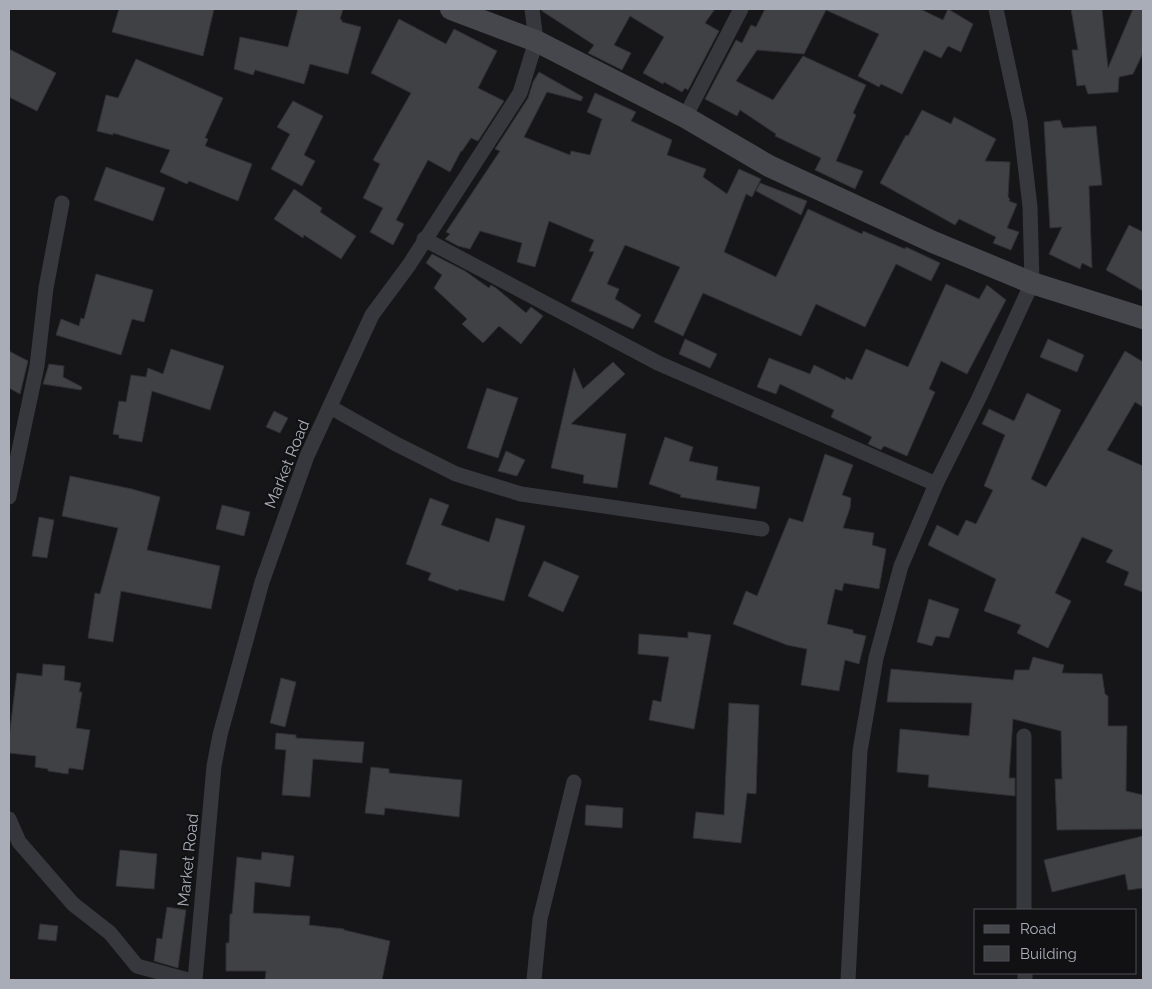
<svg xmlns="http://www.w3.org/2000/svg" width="1152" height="989" viewBox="0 0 1152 989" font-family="Raleway,sans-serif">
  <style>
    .building { fill: #404145; stroke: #303034 }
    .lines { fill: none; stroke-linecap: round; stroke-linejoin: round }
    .street { stroke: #37383d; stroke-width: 15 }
    .secondary { stroke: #45474d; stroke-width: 22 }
    .labels { text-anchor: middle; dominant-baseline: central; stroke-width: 4; stroke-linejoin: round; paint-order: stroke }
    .street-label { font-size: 16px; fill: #a8adb8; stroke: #111113 }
  </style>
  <rect width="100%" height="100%" fill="#161618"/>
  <g class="building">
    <polygon points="119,9 214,9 203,56 112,32"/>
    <polygon points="298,9 343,9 340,19 342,20 342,22 361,27 348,74 310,64 304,84 255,70 253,75 234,69 240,37 288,47"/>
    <polygon points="541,9 715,9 705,23 719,31 688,90 685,88 682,92 664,82 663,84 643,73 664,37 630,16 614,45 631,53 622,70 588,53 594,45 542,11"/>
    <polygon points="765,9 920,9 943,20 948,9 973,24 961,52 948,46 941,58 924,50 902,94 881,84 879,87 858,76 879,34 826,10 804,54 757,50 736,81 773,100 803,56 866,85 853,113 856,115 836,161 863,171 855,189 815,170 821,158 775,136 776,134 740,110 737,116 705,99 736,40 742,43 751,25 756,27"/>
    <polygon points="1071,9 1102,9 1108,68 1133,9 1143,9 1143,53 1133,74 1119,77 1118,92 1088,94 1085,85 1077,86 1072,50 1078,50"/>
    <polygon points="399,19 446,44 454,29 497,51 478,88 504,101 478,141 471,138 462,151 461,151 450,172 428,160 396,220 404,224 393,245 370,232 383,208 363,198 380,164 373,160 411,93 371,73"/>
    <polygon points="9,49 56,73 37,111 9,97"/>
    <polygon points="136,59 223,98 205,138 208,139 205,146 252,164 238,201 189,181 187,184 160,172 170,150 113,133 113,135 97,131 106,95 118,98"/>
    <polygon points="539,72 583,97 581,101 547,92 524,137 570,155 571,151 590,155 602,119 587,112 595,93 636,112 631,121 672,140 667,155 706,169 703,177 727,194 739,169 761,179 752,197 746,194 724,252 776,277 808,209 862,234 863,231 905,249 906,247 940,263 931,281 896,264 865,327 816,304 801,336 703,293 683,336 654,322 680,267 625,245 607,284 619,289 615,299 641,315 633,329 571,301 594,252 589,251 594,240 549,221 535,267 517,262 522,243 480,231 470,249 458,246 445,239 450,234 446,232 500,151 495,149 528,98 533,82"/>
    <polygon points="293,101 323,116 304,155 315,161 302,186 271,169 290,134 277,127"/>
    <polygon points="922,110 951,124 954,117 996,139 985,161 1010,162 1008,197 1010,199 1009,201 1017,204 1007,228 1019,232 1011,250 993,243 996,237 959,219 955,225 880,183 906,135 908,136"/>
    <polygon points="1060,120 1063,128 1096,126 1102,185 1089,186 1092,268 1082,263 1080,269 1049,254 1062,227 1050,228 1044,122"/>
    <polygon points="106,167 165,188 153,221 94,200"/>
    <polygon points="760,183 807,201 801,215 756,191"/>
    <polygon points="294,189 322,208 320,212 356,236 341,259 304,235 303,238 274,219"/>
    <polygon points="1129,225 1143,232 1143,291 1106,270"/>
    <polygon points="432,254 465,271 489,288 491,285 496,288 526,313 531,307 543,316 521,344 499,326 483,343 462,324 467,319 465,317 434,288 442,275 426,263"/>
    <polygon points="96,274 153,290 144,322 132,319 121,355 56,335 61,319 79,326 81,318 84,319"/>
    <polygon points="946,284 979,299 987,285 1006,300 967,374 941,361 929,389 935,392 907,456 884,446 881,450 868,444 872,437 831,417 834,410 780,384 776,394 757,387 769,358 810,374 814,365 845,380 846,377 852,380 866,349 908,367"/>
    <polygon points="685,339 717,354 710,368 679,354"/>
    <polygon points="1048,339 1084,355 1077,372 1040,357"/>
    <polygon points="171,349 224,366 210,410 152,391 142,442 119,438 119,435 113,434 119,401 126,402 131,375 146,377 148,368 163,374"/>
    <polygon points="9,351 28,361 20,394 9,388"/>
    <polygon points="1125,351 1143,362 1143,407 1135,402 1107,450 1143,466 1143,592 1124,585 1129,572 1106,562 1113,550 1082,537 1055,593 1071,601 1048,648 1017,633 1021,625 984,611 996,579 928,545 937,525 958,536 966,520 976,524 993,490 984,486 1005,435 982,424 989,409 1014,421 1027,393 1061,410 1031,479 1046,487"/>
    <polygon points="613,362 625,374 571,424 626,434 617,488 583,483 584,475 551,468 574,368 583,389"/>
    <polygon points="49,364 64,366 63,377 82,387 81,390 43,384"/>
    <polygon points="487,388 518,398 498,458 467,448"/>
    <polygon points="274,411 288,418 280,433 266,427"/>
    <polygon points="665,437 693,447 689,461 718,467 716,480 760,487 756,509 680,497 681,495 649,484"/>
    <polygon points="506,451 525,460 517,476 498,471"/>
    <polygon points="825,454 853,465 842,495 851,498 850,508 843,528 874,533 872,545 886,549 879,589 844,583 842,591 835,589 827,624 853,630 853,633 866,636 859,664 845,660 839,691 801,685 807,649 787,645 733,624 746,591 757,596 789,518 803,522"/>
    <polygon points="70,476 132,489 160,497 147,550 220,566 211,609 121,591 113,642 88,638 95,593 100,594 118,528 62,516"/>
    <polygon points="430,498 449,505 441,525 489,542 496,518 525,526 504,601 459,589 458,591 428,580 431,573 406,564"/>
    <polygon points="222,505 250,512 244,536 216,529"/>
    <polygon points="39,517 54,520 47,558 32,556"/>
    <polygon points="544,561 579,576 563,612 528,596"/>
    <polygon points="929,599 959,609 949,638 936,636 932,646 917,642"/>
    <polygon points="688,632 711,635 694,729 649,720 653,700 661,702 669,657 638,654 639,634 688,638"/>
    <polygon points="1033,657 1064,665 1062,673 1102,674 1105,694 1108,696 1108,726 1127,726 1126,791 1143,795 1143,829 1057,830 1055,779 1062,779 1061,731 1013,719 1009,778 1015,778 1015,796 928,787 929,775 897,772 900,729 969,736 972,703 887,702 891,669 1013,680 1015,670 1029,670"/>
    <polygon points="43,664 65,666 64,680 81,683 79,692 82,692 76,728 90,730 83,770 69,768 68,774 48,771 48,769 35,767 36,756 9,753 9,738 17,673 42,676"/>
    <polygon points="281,678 296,682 285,727 270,723"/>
    <polygon points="729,703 759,705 756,794 747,793 741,843 693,838 696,812 724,815"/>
    <polygon points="276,733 296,735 296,738 364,742 362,763 313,759 310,797 282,795 286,750 275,749"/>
    <polygon points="371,767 389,769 389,773 462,780 459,817 385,808 384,815 365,813"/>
    <polygon points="586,805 623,808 622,828 585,825"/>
    <polygon points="1143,836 1143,888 1128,890 1125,874 1052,892 1044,860"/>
    <polygon points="120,850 157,854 154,889 116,886"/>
    <polygon points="262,852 294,856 290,887 255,882 253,913 310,916 309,925 344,929 344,930 390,941 382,980 265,980 266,971 226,971 226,943 229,943 230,914 232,914 237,857 261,860"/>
    <polygon points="167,907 186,910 178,968 154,961 157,938 162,939"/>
    <polygon points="40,924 58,926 56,941 38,939"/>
  </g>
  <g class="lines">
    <g class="street">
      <polyline points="685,117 741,9"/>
      <polyline points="424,239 658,363 936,484"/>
      <polyline points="330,407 396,444 456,474 521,494 762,529"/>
      <polyline points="9,497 37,366 46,288 62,203"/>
      <polyline points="1024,736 1024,910"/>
      <polyline points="9,819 19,842 73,904 110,933 137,966 188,980"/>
      <polyline points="1025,973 1025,980"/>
      <polyline points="195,980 214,766 220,735 262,582 307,456 372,315 409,265 520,93 536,41 532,9"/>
      <polyline points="534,980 540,919 574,782"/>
      <polyline points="848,980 860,751 876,658 901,566 936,484 979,398 1032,283 1030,207 1020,121 996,9"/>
    </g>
    <polyline class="secondary" points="451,9 536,41 685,117 769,166 933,242 1032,283 1143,318"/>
  </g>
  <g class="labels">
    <g class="street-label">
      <text transform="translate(287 464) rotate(-68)">Market Road</text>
      <text transform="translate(188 860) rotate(-84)">Market Road</text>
    </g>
  </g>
  <rect width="1152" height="989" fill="none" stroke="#a8adb8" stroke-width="20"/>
  <rect x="974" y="909" width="162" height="65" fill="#111113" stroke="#4d4f55"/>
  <rect x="984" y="925" width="25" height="8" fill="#45474d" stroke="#4d4f55"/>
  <text x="1020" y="934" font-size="15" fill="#a8adb8">Road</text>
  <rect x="984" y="946" width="25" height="15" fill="#404145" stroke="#4d4f55"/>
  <text x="1020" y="959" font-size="15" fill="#a8adb8">Building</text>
</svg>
